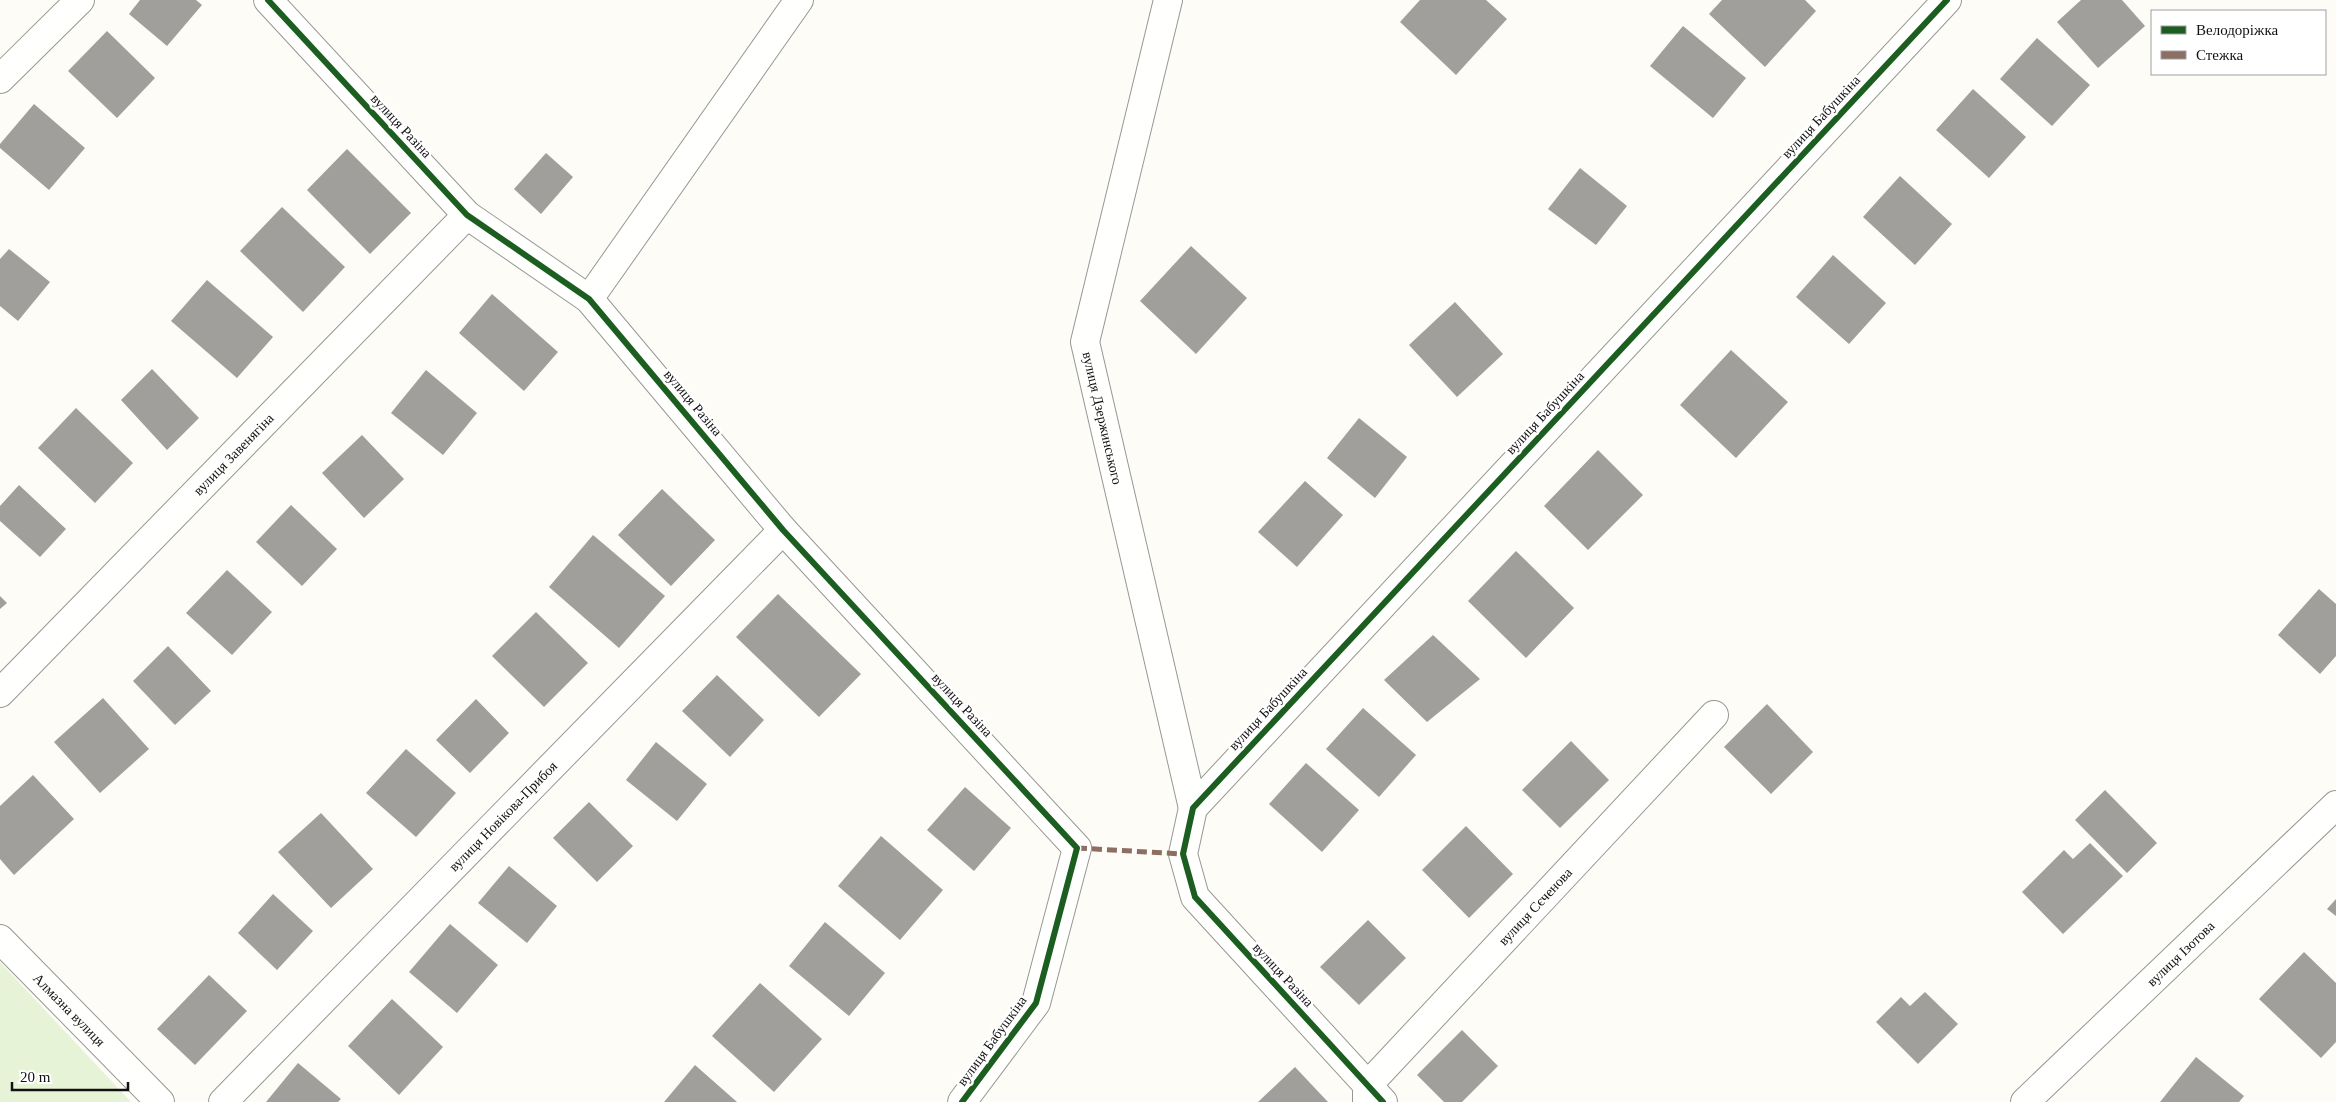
<svg xmlns="http://www.w3.org/2000/svg" width="2336" height="1102" viewBox="0 0 2336 1102" font-family="'Times New Roman',serif">
  <style>
    .green { fill: #e7f3d7 }
    .building { fill: #a19f9c }
    .lines { fill: none; stroke-linecap: round; stroke-linejoin: round }
    .minor-casing { stroke: #979795; stroke-width: 30 }
    .minor { stroke: #fffffe; stroke-width: 28 }
    .quiet { stroke: #8d6e63; stroke-width: 5; stroke-dasharray: 10 5; stroke-linecap: butt }
    .cycleway-casing { stroke: #fff; stroke-width: 9 }
    .cycleway { stroke: #1b5e20; stroke-width: 6 }
    .labels { text-anchor: middle; dominant-baseline: central; stroke-width: 5; stroke-linejoin: round; paint-order: stroke }
    .street-label { font-size: 14px; fill: #111; stroke: #fff }
  </style>
  <rect width="100%" height="100%" fill="#fdfcf7"/>
  <polygon class="green" points="0,962 131,1102 0,1102"/>
  <g class="building">
    <polygon points="140,0 196,0 202,5 167,46 129,14"/>
    <polygon points="1420,0 1486,0 1507,19 1456,75 1400,22"/>
    <polygon points="1722,0 1805,0 1816,11 1765,67 1709,14"/>
    <polygon points="2081,0 2122,0 2145,26 2098,68 2057,22"/>
    <polygon points="1683,26 1746,78 1713,118 1650,66"/>
    <polygon points="107,31 155,78 117,118 68,71"/>
    <polygon points="2037,38 2090,85 2052,126 2000,79"/>
    <polygon points="1973,89 2026,137 1989,178 1936,130"/>
    <polygon points="34,104 85,148 49,190 0,148 0,144"/>
    <polygon points="347,149 411,213 370,254 307,190"/>
    <polygon points="546,153 573,177 541,214 514,189"/>
    <polygon points="1580,168 1627,206 1596,245 1548,209"/>
    <polygon points="1900,176 1952,224 1915,265 1863,217"/>
    <polygon points="282,207 345,267 303,312 240,251"/>
    <polygon points="1191,246 1247,298 1196,354 1140,301"/>
    <polygon points="9,249 50,282 18,321 0,306 0,259"/>
    <polygon points="1833,255 1886,303 1849,344 1796,297"/>
    <polygon points="207,280 273,337 237,378 171,321"/>
    <polygon points="492,294 558,352 524,391 459,333"/>
    <polygon points="1455,302 1503,354 1457,397 1409,345"/>
    <polygon points="1731,350 1788,402 1736,458 1680,405"/>
    <polygon points="152,369 199,418 167,450 121,400"/>
    <polygon points="426,370 477,413 443,455 391,413"/>
    <polygon points="76,408 133,463 95,503 38,448"/>
    <polygon points="1359,418 1407,457 1375,498 1327,458"/>
    <polygon points="362,435 404,479 364,518 322,473"/>
    <polygon points="1598,450 1643,495 1588,550 1544,506"/>
    <polygon points="1305,481 1343,515 1297,567 1258,532"/>
    <polygon points="19,485 66,529 40,557 0,521 0,506"/>
    <polygon points="662,489 715,540 671,586 618,535"/>
    <polygon points="291,505 337,549 302,586 256,542"/>
    <polygon points="593,535 665,596 619,648 549,587"/>
    <polygon points="1516,551 1574,608 1526,658 1468,601"/>
    <polygon points="227,570 272,612 232,655 186,613"/>
    <polygon points="2319,589 2336,604 2336,656 2320,674 2278,635"/>
    <polygon points="778,594 861,674 819,717 736,637"/>
    <polygon points="0,596 7,603 0,609"/>
    <polygon points="536,612 588,663 544,707 492,656"/>
    <polygon points="1433,635 1480,679 1427,722 1384,680"/>
    <polygon points="168,646 211,691 175,725 133,681"/>
    <polygon points="717,675 764,720 730,757 682,711"/>
    <polygon points="103,698 149,749 100,793 54,742"/>
    <polygon points="476,699 509,733 470,773 436,740"/>
    <polygon points="1767,704 1813,752 1771,794 1724,747"/>
    <polygon points="1363,708 1416,755 1379,797 1326,749"/>
    <polygon points="1571,741 1609,780 1560,828 1522,790"/>
    <polygon points="656,742 707,784 677,821 626,780"/>
    <polygon points="406,749 456,793 416,837 366,793"/>
    <polygon points="1306,763 1359,810 1322,852 1269,804"/>
    <polygon points="33,775 74,819 14,875 0,859 0,806"/>
    <polygon points="965,787 1011,828 974,871 927,830"/>
    <polygon points="2105,790 2157,843 2127,873 2075,820"/>
    <polygon points="589,802 633,846 597,882 553,838"/>
    <polygon points="321,813 373,869 331,908 278,852"/>
    <polygon points="1466,826 1513,874 1469,918 1422,870"/>
    <polygon points="881,836 943,890 900,940 838,886"/>
    <polygon points="2090,843 2123,876 2063,934 2022,892 2064,850 2073,859"/>
    <polygon points="509,866 557,906 527,943 478,903"/>
    <polygon points="273,894 313,931 277,970 238,933"/>
    <polygon points="2336,899 2336,916 2327,909"/>
    <polygon points="1368,920 1406,958 1359,1005 1320,967"/>
    <polygon points="825,922 885,973 849,1016 789,966"/>
    <polygon points="450,924 498,965 457,1013 409,972"/>
    <polygon points="2304,952 2336,983 2336,1042 2321,1058 2259,999"/>
    <polygon points="209,975 247,1011 195,1065 157,1029"/>
    <polygon points="760,983 822,1039 774,1092 712,1036"/>
    <polygon points="1925,992 1958,1024 1918,1064 1876,1022 1901,997 1910,1006"/>
    <polygon points="392,999 443,1047 399,1095 348,1046"/>
    <polygon points="1462,1030 1498,1066 1462,1102 1444,1102 1417,1075"/>
    <polygon points="2196,1057 2244,1096 2239,1102 2160,1102"/>
    <polygon points="298,1063 341,1099 338,1102 266,1102"/>
    <polygon points="695,1065 737,1102 664,1102"/>
    <polygon points="1295,1067 1328,1102 1258,1102"/>
  </g>
  <g class="lines">
    <g class="minor-casing">
      <g id="minor">
        <polyline points="268,0 467,215 589,299 783,530 1077,848 1036,1003 962,1102"/>
        <path id="s1" d="M 1168,0 L 1085,342 L 1193,808"/>
        <polyline points="0,79 80,0"/>
        <polyline points="589,299 799,0"/>
        <path id="s2" d="M 0,693 L 467,215"/>
        <path id="s3" d="M 0,939 L 160,1102"/>
        <path id="s4" d="M 223,1102 L 783,530"/>
        <path id="s5" d="M 1367,1102 L 1367,1086 L 1714,715"/>
        <polyline points="1383,1102 1195,897 1183,854 1193,808 1947,0"/>
        <path id="s6" d="M 2025,1102 L 2336,805"/>
      </g>
    </g>
    <use href="#minor" class="minor"/>
    <polyline class="quiet" points="1077,848 1183,854"/>
    <g class="cycleway-casing">
      <g id="cycleway">
        <polyline points="268,0 467,215 589,299 783,530 1077,848 1036,1003 962,1102"/>
        <polyline points="1383,1102 1195,897 1183,854 1193,808 1947,0"/>
      </g>
    </g>
    <use href="#cycleway" class="cycleway"/>
  </g>
  <g class="labels">
    <g class="street-label">
      <text transform="translate(1821 117) rotate(-47)">вулиця Бабушкіна</text>
      <text transform="translate(401 126) rotate(47)">вулиця Разіна</text>
      <text transform="translate(693 403) rotate(50)">вулиця Разіна</text>
      <text transform="translate(1545 413) rotate(-47)">вулиця Бабушкіна</text>
      <text stroke="none"><textPath href="#s1" startOffset="430">вулиця Дзержинського</textPath></text>
      <text stroke="none"><textPath href="#s2" startOffset="334">вулиця Завенягіна</textPath></text>
      <text transform="translate(962 705) rotate(47)">вулиця Разіна</text>
      <text transform="translate(1268 709) rotate(-47)">вулиця Бабушкіна</text>
      <text stroke="none"><textPath href="#s4" startOffset="400">вулиця Новікова-Прибоя</textPath></text>
      <text stroke="none"><textPath href="#s5" startOffset="262">вулиця Сєченова</textPath></text>
      <text stroke="none"><textPath href="#s6" startOffset="215">вулиця Ізотова</textPath></text>
      <text transform="translate(1283 975) rotate(47)">вулиця Разіна</text>
      <text stroke="none"><textPath href="#s3" startOffset="99">Алмазна вулиця</textPath></text>
      <text transform="translate(992 1041) rotate(-54)">вулиця Бабушкіна</text>
    </g>
  </g>
  <rect x="2151" y="10" width="175" height="65" fill="#ffffff" stroke="#a0a0a0"/>
  <rect x="2161" y="26" width="25" height="8" fill="#1b5e20" stroke="#a0a0a0"/>
  <text x="2196" y="35" font-size="15" fill="#111111">Велодоріжка</text>
  <rect x="2161" y="51" width="25" height="8" fill="#8d6e63" stroke="#a0a0a0"/>
  <text x="2196" y="60" font-size="15" fill="#111111">Стежка</text>
  <path d="M12 1082v8h116v-8" fill="none" stroke="#111111" stroke-width="2.5"/>
  <text x="20" y="1082" font-size="15" fill="#111111" stroke="#ffffff" stroke-width="4" paint-order="stroke">20 m</text>
</svg>
